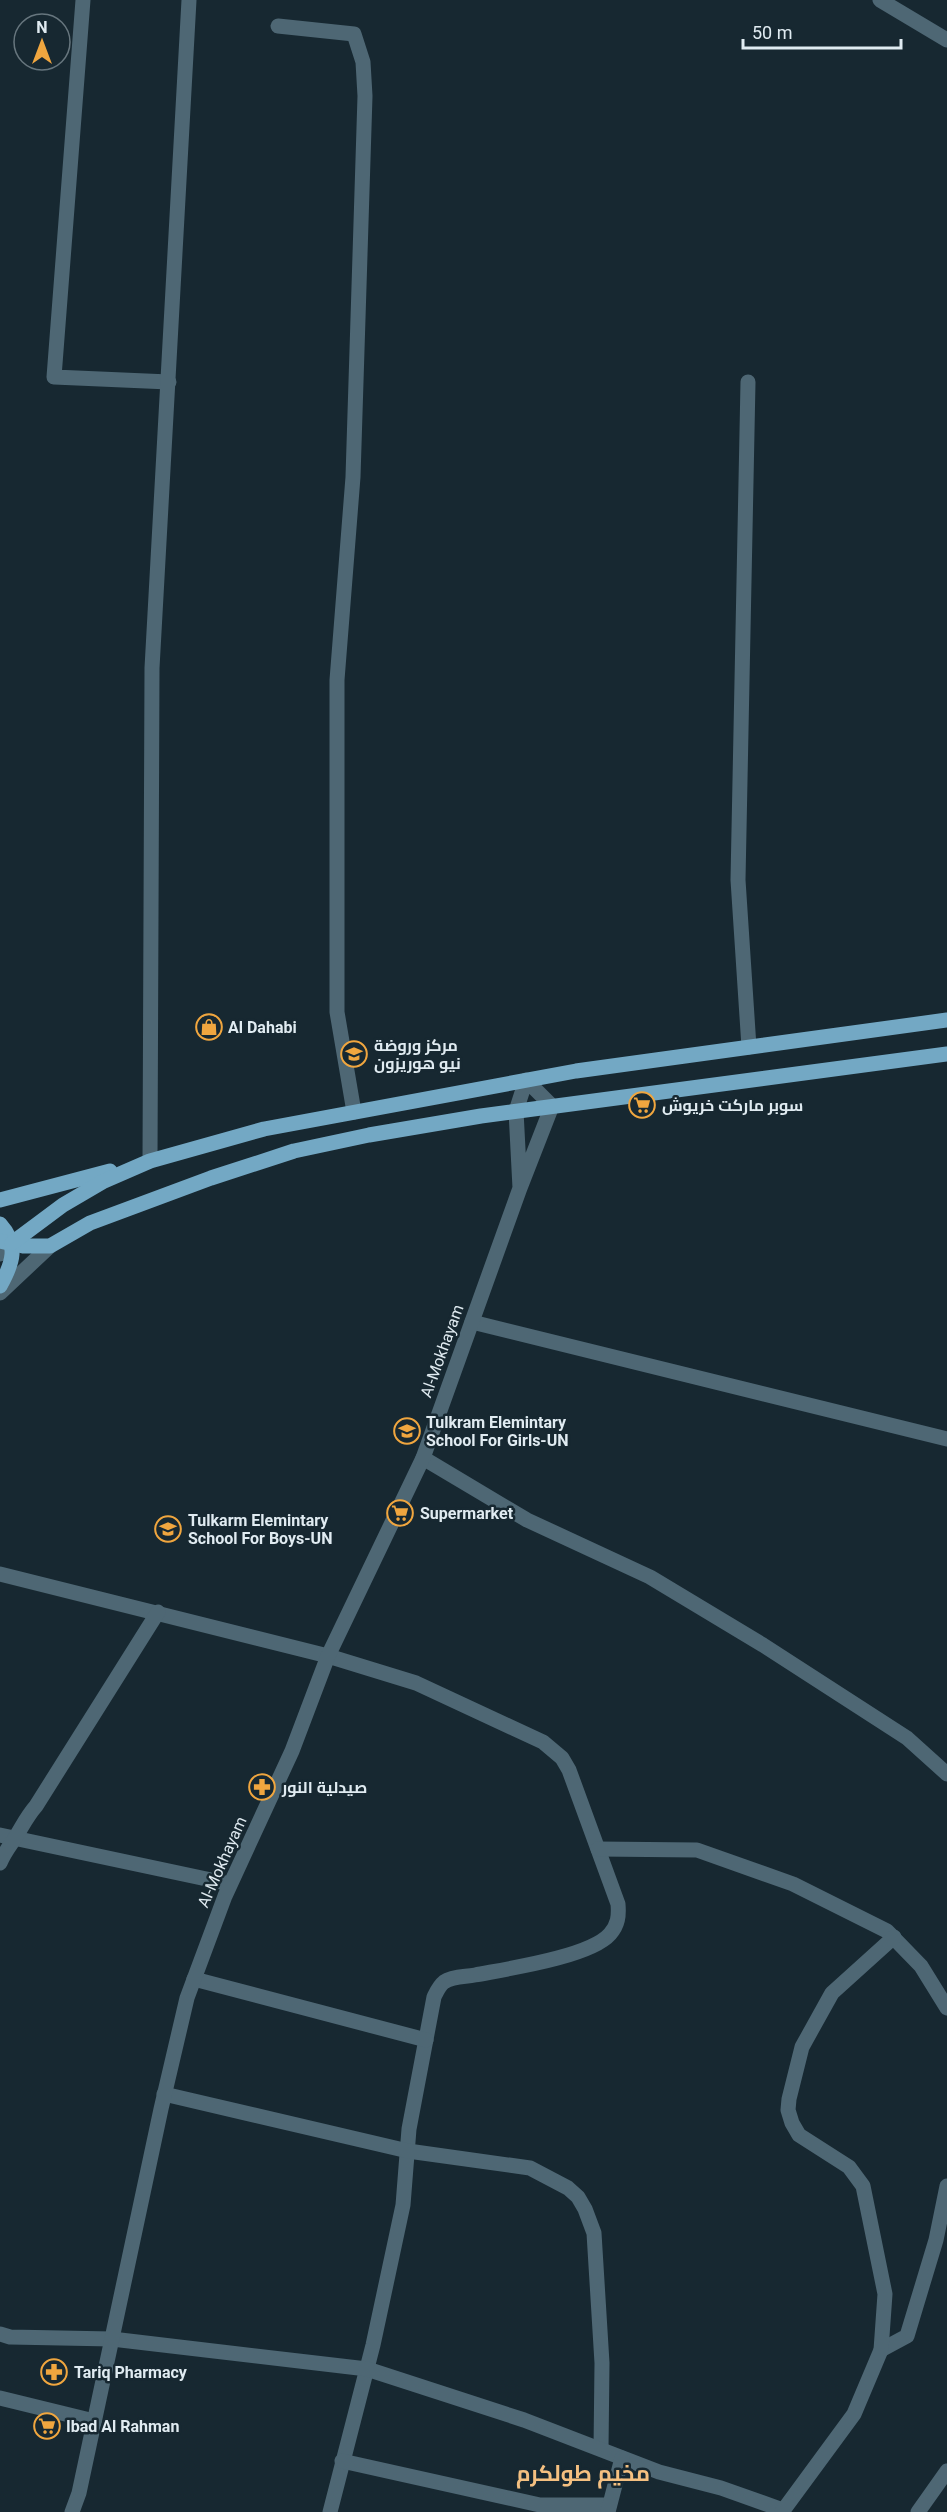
<svg xmlns="http://www.w3.org/2000/svg" width="947" height="2512" viewBox="0 0 947 2512" font-family="Roboto,Cairo,sans-serif">
  <style>
    .lines { fill: none; stroke-linecap: round; stroke-linejoin: round }
    .minor { stroke: #4e6774; stroke-width: 15 }
    .major { stroke: #73a8c4; stroke-width: 15 }
    .labels { text-anchor: middle; dominant-baseline: central; stroke-width: 5; stroke-linejoin: round; paint-order: stroke }
    .poi-label { font-size: 16px; font-weight: bold; fill: #e0ebf1; stroke: #172831; text-anchor: start }
    .street-label { font-size: 16px; fill: #e0ebf1; stroke: #172831 }
    .district-label { font-size: 22px; font-weight: bold; fill: #f4c081; stroke: #172831 }
  </style>
  <rect width="100%" height="100%" fill="#172831"/>
  <g class="lines">
    <g class="minor">
      <polyline points="83,0 54,377 169,382"/>
      <polyline points="880,0 947,40"/>
      <polyline points="278,26 354,34 363,62 365,96 353,477 337,680 337,1012 354,1112"/>
      <polyline points="748,382 738,880 749,1047"/>
      <polyline points="150,1161 152,668 189,0"/>
      <polyline points="0,1254 12,1243"/>
      <polyline points="0,1293 50,1246"/>
      <polyline points="472,1322 947,1439"/>
      <polyline points="423,1458 527,1520 650,1577 763,1645 907,1738 947,1774"/>
      <path d="M 0,1574 L 328,1656 L 416,1683 L 543,1742 L 562,1758 L 569,1770 L 618,1904 C 619,1916 618,1925 610,1934 C 590,1957 506,1969 475,1975 C 465,1977 453,1976 444,1982 C 439,1986 437,1991 434,1997 L 409,2129 L 403,2205 L 373,2345 L 330,2512"/>
      <polyline points="0,1835 230,1884"/>
      <polyline points="598,1849 697,1850 793,1884 887,1931 921,1966 947,2008"/>
      <path d="M 0,1863 C 4,1853 9,1847 15,1838 C 22,1827 27,1816 36,1806 L 158,1612"/>
      <polyline points="194,1979 426,2040"/>
      <polyline points="164,2094 408,2151 530,2168 568,2188 578,2197 585,2209 594,2233 602,2363 601,2449"/>
      <polyline points="0,2334 10,2337 112,2339 367,2369 524,2420 659,2472 721,2488 783,2510"/>
      <polyline points="881,2350 907,2336 936,2240 947,2186"/>
      <polyline points="0,2398 94,2421"/>
      <polyline points="342,2461 540,2505 609,2505"/>
      <polyline points="72,2512 79,2493 161,2109 187,1998 225,1896 292,1751 328,1656 423,1458 520,1188 552,1106 526,1080 516,1111 520,1188"/>
      <polyline points="608,2512 622,2458"/>
      <polyline points="782,2512 854,2414 881,2350 885,2294 863,2186 849,2167 799,2135 792,2123 788,2110 789,2099 802,2047 832,1993 894,1937"/>
      <polyline points="918,2512 947,2471"/>
    </g>
    <g class="major">
      <polyline points="0,1200 110,1171"/>
      <path d="M 0,1224 C 19,1245 13,1263 0,1286"/>
      <polyline points="0,1241 23,1246 50,1246 90,1223 211,1178 294,1151 369,1135 481,1116 947,1054"/>
      <polyline points="12,1243 63,1205 104,1181 150,1161 264,1129 576,1071 947,1020"/>
    </g>
  </g>
  <defs>
    <g id="shop-ring" transform="scale(1.35)"><circle r="9.5" fill="#172831" stroke="#f0a63f" stroke-width="1.5"/><path d="M-5-2.5h2.3a2.7 3.5 0 0 1 5.4 0H5L5.5 6h-11ZM-1.5-2.5h3a1.5 2.3 0 0 0-3 0Z" fill="#f0a63f"/></g>
    <g id="school-ring" transform="scale(1.35)"><circle r="9.5" fill="#172831" stroke="#f0a63f" stroke-width="1.5"/><path d="M0-5L7-2L0 1L-7-2ZM-4 1L0 2.5L4 1V4Q0 6-4 4Z" fill="#f0a63f"/></g>
    <g id="supermarket-ring" transform="scale(1.35)"><circle r="9.5" fill="#172831" stroke="#f0a63f" stroke-width="1.5"/><path d="M-6-5.5h2.5l.6 2H6L4.5 2H-2.5L-4.4-4H-6ZM-1.5 3.2a1.3 1.3 0 1 0 .1 0ZM3 3.2a1.3 1.3 0 1 0 .1 0Z" fill="#f0a63f"/></g>
    <g id="pharmacy-ring" transform="scale(1.35)"><circle r="9.5" fill="#172831" stroke="#f0a63f" stroke-width="1.5"/><path d="M-2-6h4v4h4v4h-4v4h-4v-4h-4v-4h4Z" fill="#f0a63f"/></g>
  </defs>
  <g fill-rule="evenodd">
    <use href="#shop-ring" x="209" y="1027"/>
    <use href="#school-ring" x="354" y="1054"/>
    <use href="#supermarket-ring" x="642" y="1105"/>
    <use href="#school-ring" x="407" y="1431"/>
    <use href="#supermarket-ring" x="400" y="1513"/>
    <use href="#school-ring" x="168" y="1529"/>
    <use href="#pharmacy-ring" x="262" y="1787"/>
    <use href="#pharmacy-ring" x="54" y="2372"/>
    <use href="#supermarket-ring" x="47" y="2426"/>
  </g>
  <g class="labels">
    <g class="poi-label">
      <text x="228" y="1027">Al Dahabi</text>
      <text x="374" y="1045">مركز وروضة<tspan x="374" dy="18">نيو هوريزون</tspan></text>
      <text x="662" y="1105">سوبر ماركت خريوش</text>
      <text x="426" y="1422">Tulkram Elemintary<tspan x="426" dy="18">School For Girls-UN</tspan></text>
      <text x="420" y="1513">Supermarket</text>
      <text x="188" y="1520">Tulkarm Elemintary<tspan x="188" dy="18">School For Boys-UN</tspan></text>
      <text x="282" y="1787">صيدلية النور</text>
      <text x="74" y="2372">Tariq Pharmacy</text>
      <text x="66" y="2426">Ibad Al Rahman</text>
    </g>
    <g class="street-label">
      <text transform="translate(442 1351) rotate(-70)">Al-Mokhayam</text>
      <text transform="translate(222 1862) rotate(-66)">Al-Mokhayam</text>
    </g>
    <g class="district-label">
      <text x="583" y="2473">مخيم طولكرم</text>
    </g>
  </g>
  <g transform="translate(42 42)"><circle r="28" fill="#172831" stroke="#67767e" stroke-width="1.5"/>
  <path d="M0-4.5L10 22L0 15L-10 22Z" fill="#f0a63f"/>
  <text y="-9" font-size="16" font-weight="bold" text-anchor="middle" fill="#e0ebf1">N</text>
  </g>
  <path d="M743 39v9h158v-9" fill="none" stroke="#e0ebf1" stroke-width="3"/>
  <text x="752" y="39" font-size="18" fill="#e0ebf1" stroke="#172831" stroke-width="4.5" paint-order="stroke">50 m</text>
</svg>
